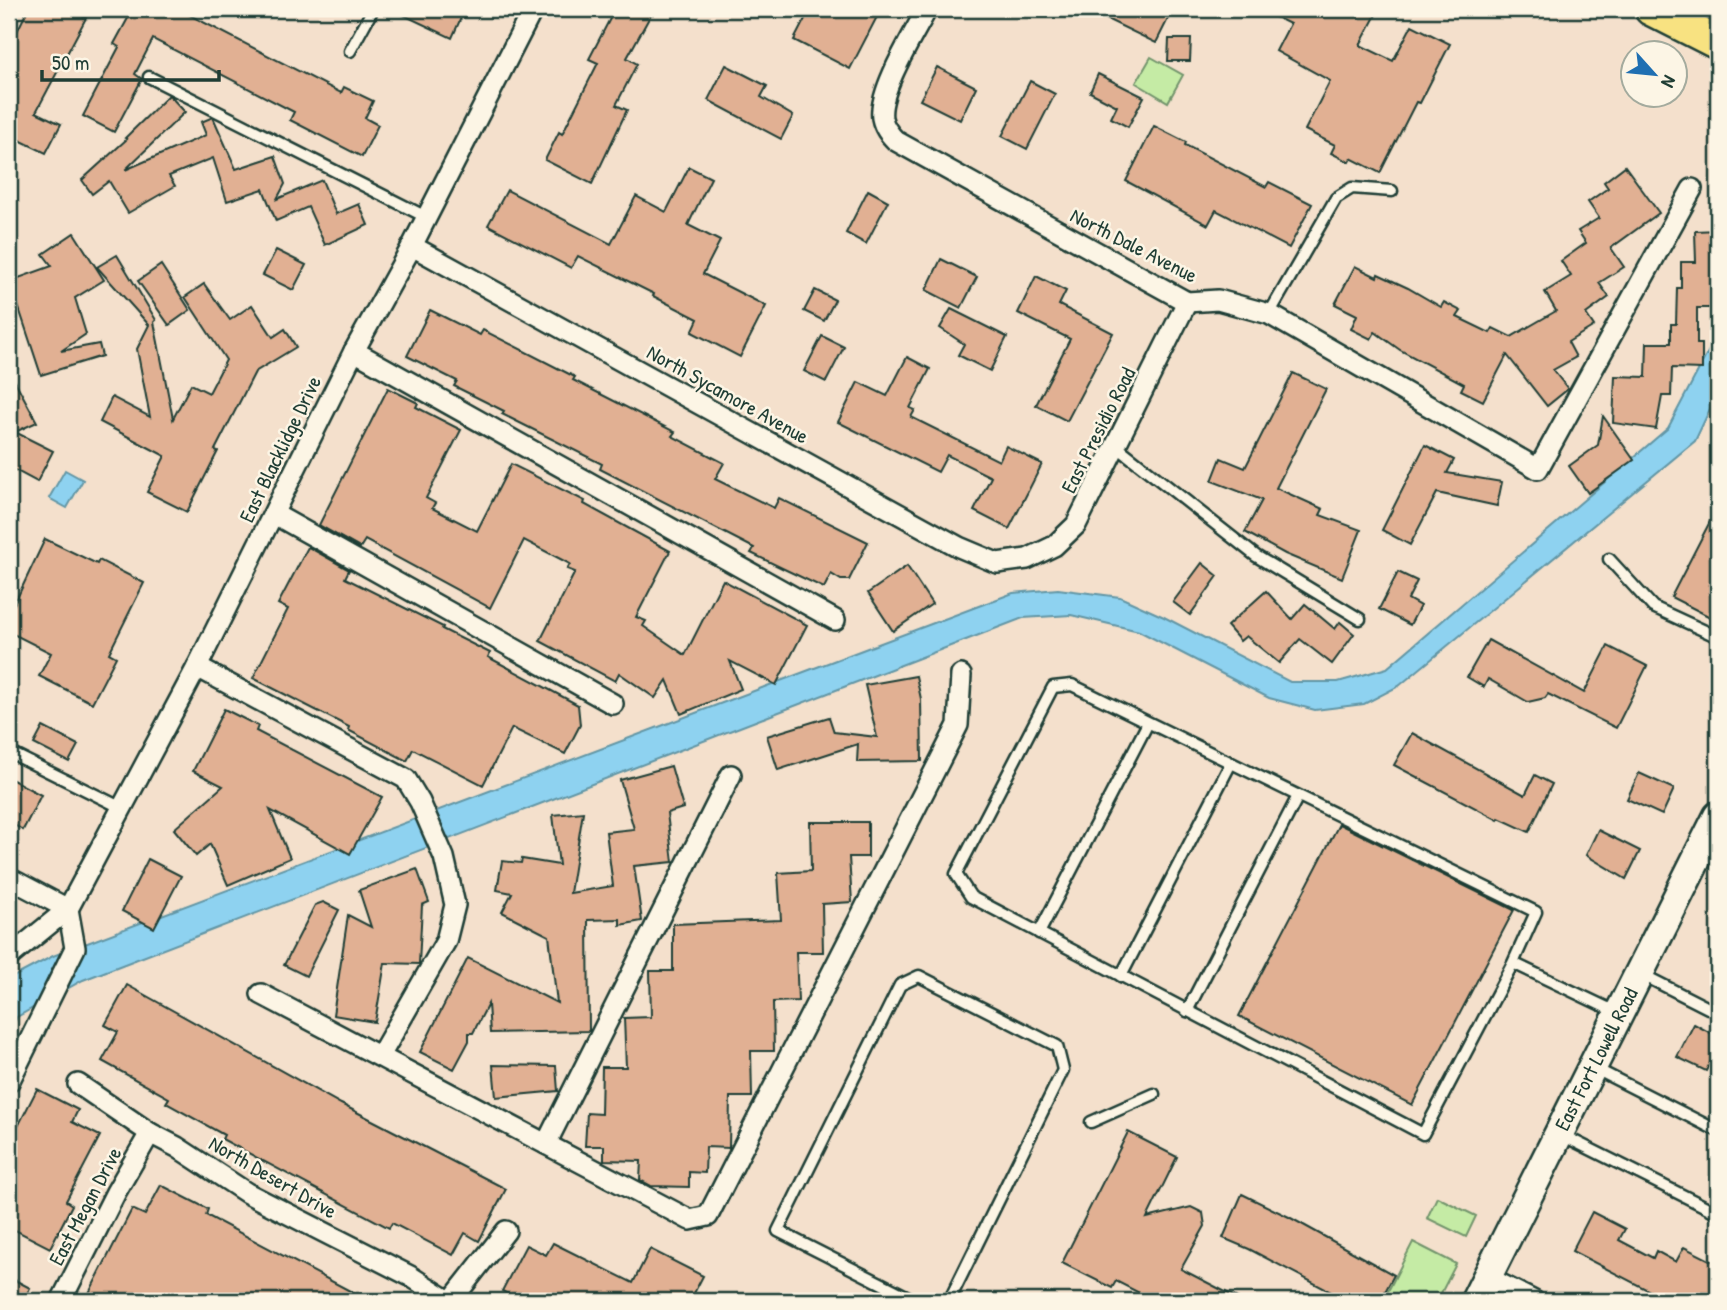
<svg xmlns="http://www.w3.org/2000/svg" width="1727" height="1310" viewBox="0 0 1727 1310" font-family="'Patrick Hand',sans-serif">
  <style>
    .green { fill: #c5eba5; stroke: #72946c; stroke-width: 2 }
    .water { fill: #8ed2f0; stroke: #6296a5; stroke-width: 2 }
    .building { fill: #e1b093; stroke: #1f3d34; stroke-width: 2 }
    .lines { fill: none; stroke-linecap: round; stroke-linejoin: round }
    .service-casing { stroke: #1f3d34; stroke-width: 15 }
    .minor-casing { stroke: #1f3d34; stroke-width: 24 }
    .secondary-casing { stroke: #1f3d34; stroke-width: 33 }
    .primary-casing { stroke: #1f3d34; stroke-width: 37 }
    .service { stroke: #fcf5e5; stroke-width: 10 }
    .minor { stroke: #fcf5e5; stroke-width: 19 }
    .secondary { stroke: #fcf5e5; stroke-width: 28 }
    .primary { stroke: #f8e281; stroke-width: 32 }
    .labels { text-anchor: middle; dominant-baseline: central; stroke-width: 5; stroke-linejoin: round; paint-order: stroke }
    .street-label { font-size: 21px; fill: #1f3d34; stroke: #fcf5e5 }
  </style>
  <rect width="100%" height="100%" fill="#f4e0cc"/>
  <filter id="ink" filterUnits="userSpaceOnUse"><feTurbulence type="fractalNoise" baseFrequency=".0143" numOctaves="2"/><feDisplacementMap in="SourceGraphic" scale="14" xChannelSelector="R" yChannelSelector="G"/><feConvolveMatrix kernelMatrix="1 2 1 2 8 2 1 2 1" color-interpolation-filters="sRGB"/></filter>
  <g filter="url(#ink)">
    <g class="green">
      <polygon points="1151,57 1183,75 1168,102 1136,83"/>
      <polygon points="1437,1197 1476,1216 1466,1237 1427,1218"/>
      <polygon points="1413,1242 1456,1264 1437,1301 1383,1301"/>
    </g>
    <g class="water">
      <polygon points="1718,333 1718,392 1695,441 1399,686 1364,704 1315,710 1269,698 1139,631 1071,615 1023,618 83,980 17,1017 9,1033 9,985 13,977 53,956 1013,593 1058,589 1120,597 1164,617 1290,682 1338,682 1387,668 1668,428"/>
      <polygon points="65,470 83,480 67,508 49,498"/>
    </g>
    <g class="building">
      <polygon points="28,9 67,9 86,18 36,112 61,124 46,153 9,135 9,48"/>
      <polygon points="133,9 178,9 341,93 344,87 373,101 365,118 378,125 362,157 290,120 294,112 153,39 135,74 142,79 114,132 83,116 119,47 114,44"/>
      <polygon points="391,9 465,9 452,38"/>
      <polygon points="615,9 654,9 627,58 637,64 616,105 627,110 592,184 545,160 559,132 562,134 598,63 589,59"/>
      <polygon points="810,9 881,9 850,69 794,40"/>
      <polygon points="1086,9 1173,9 1156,43"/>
      <polygon points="1259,9 1379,9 1360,45 1393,61 1412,25 1450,44 1420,103 1416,102 1380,173 1351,158 1349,162 1331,153 1335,145 1305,130 1330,81 1276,51 1290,24"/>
      <polygon points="1169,39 1191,39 1190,61 1168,61"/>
      <polygon points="726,65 767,86 761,97 793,116 781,139 708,100"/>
      <polygon points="937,67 976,87 960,120 920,100"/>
      <polygon points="1098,74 1144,97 1128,127 1111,118 1117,106 1090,92"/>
      <polygon points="1030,81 1055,94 1027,149 1002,136"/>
      <polygon points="169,95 185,112 125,170 206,135 201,122 213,117 236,169 275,156 285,184 277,199 322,180 336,214 359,204 368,225 325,245 308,207 276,221 263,189 227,201 213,158 169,176 175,186 128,213 109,181 92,194 82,180 127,139 125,138"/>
      <polygon points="1154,126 1186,142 1185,145 1266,187 1269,182 1312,204 1289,248 1216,210 1208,225 1126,181"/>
      <polygon points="1625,166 1659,213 1611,248 1624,267 1599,283 1609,297 1586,314 1594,326 1568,342 1576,357 1553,370 1568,389 1547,406 1507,355 1483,401 1461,390 1464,384 1400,350 1375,332 1371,339 1351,329 1357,315 1335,304 1355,266 1377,277 1378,274 1408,288 1441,307 1444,302 1461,311 1457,317 1490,333 1493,328 1511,337 1556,311 1545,292 1571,276 1561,261 1586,243 1578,231 1599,218 1588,202 1608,188 1604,182"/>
      <polygon points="689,167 711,178 688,225 720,241 703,274 766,306 740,357 692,332 698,319 653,296 654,294 578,256 571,268 488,225 507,190 611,244 636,196 666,212"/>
      <polygon points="868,190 888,201 866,244 846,233"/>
      <polygon points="1718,230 1718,308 1697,308 1697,344 1702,344 1702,369 1672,368 1671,396 1662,396 1656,429 1613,423 1615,376 1646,377 1647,343 1671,343 1671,324 1676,324 1677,288 1681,288 1681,262 1696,262 1695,231"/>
      <polygon points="74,233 104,280 75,298 86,334 61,351 99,344 102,356 41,375 10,281 52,266 43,254"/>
      <polygon points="276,250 306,265 293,290 263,275"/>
      <polygon points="117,255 156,320 154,322 173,419 191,384 209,393 226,360 185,297 204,284 230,320 252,305 273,337 285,329 296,347 255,372 215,450 218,451 187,512 147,492 165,456 100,422 112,397 150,417 137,349 149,325 97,267"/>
      <polygon points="941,259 977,277 961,308 926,290"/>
      <polygon points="161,265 190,310 169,325 138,281"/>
      <polygon points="1036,276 1066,291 1059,305 1113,333 1067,421 1036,405 1070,339 1018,313"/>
      <polygon points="815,290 835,300 824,321 804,311"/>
      <polygon points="951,309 1007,337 990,371 958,355 964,344 940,328"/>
      <polygon points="430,310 480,335 483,330 575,377 573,380 675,432 672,436 724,463 715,479 774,508 779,498 868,542 849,580 841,580 831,574 824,588 782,568 751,553 754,548 600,469 602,464 502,414 504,411 454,386 457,381 407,356"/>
      <polygon points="822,336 844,347 826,382 804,371"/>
      <polygon points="907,357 930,369 910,408 915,410 911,417 999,461 1006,446 1042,464 1009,529 974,511 991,477 947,455 938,472 838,422 858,382 887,396"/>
      <polygon points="9,370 37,422 15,432 53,451 37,482 9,467"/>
      <polygon points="1293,373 1326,389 1276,488 1323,509 1320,515 1361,530 1342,578 1285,554 1245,532 1262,500 1212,481 1221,458 1245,468"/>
      <polygon points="388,388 418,403 416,407 461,430 426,498 435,503 432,508 477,531 511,464 585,501 584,504 670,551 636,617 646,621 643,626 685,655 723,580 807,625 776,685 730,661 741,689 681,714 667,680 655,698 619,673 615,681 540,641 575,572 567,569 570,564 524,540 490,608 365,540 360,548 319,525"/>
      <polygon points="1603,416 1634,460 1588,493 1569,466 1598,445"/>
      <polygon points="1425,445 1454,460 1447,473 1502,482 1497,506 1437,493 1410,545 1382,530"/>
      <polygon points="1718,506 1718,621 1671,597"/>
      <polygon points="45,539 97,564 99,560 144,583 109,653 116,657 92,703 39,676 51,653 9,632 9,615"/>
      <polygon points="308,547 349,570 345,578 443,627 442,629 490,653 488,657 578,705 580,725 565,754 512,728 483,785 413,749 407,761 348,730 349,727 253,678 288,609 278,604"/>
      <polygon points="1202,563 1218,576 1190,615 1173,602"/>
      <polygon points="907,566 932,604 893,631 868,593"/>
      <polygon points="1398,572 1417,581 1408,599 1420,606 1410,625 1379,609"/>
      <polygon points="1266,591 1292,619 1305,604 1335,629 1340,622 1354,634 1332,664 1300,639 1279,663 1246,636 1240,641 1227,626"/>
      <polygon points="1488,640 1584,693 1608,646 1647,666 1616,728 1548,694 1545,698 1528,702 1488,679 1484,687 1467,677"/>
      <polygon points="916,676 921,699 922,761 857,762 858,744 778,770 767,736 829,717 834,732 877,737 865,685"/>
      <polygon points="224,709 258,726 256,731 382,797 350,854 270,810 290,858 228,885 210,844 196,856 174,829 223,786 193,771"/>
      <polygon points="43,727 78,745 69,762 34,744"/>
      <polygon points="1412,733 1525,795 1535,775 1552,784 1529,832 1499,818 1498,820 1394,765"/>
      <polygon points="671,766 683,808 667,813 673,862 634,866 642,921 620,925 620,919 588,920 589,1031 490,1033 488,1004 473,1033 469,1033 469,1041 454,1069 420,1052 468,958 557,1003 549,936 502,912 512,893 497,890 502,861 521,863 522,859 559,865 553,815 583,812 570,893 613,886 606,832 634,829 620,780"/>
      <polygon points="1639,773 1674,789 1662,815 1627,799"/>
      <polygon points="9,778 41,795 23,830 9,822"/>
      <polygon points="810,822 868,822 868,857 849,857 852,902 822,904 823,952 796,952 798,1001 773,1002 774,1051 751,1051 752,1097 730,1097 729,1148 706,1147 705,1173 689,1172 689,1187 651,1186 640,1180 641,1161 604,1160 604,1146 585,1146 587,1113 601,1114 602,1067 626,1067 624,1018 651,1017 650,971 673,971 673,924 781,920 778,873 811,871"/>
      <polygon points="1339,824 1514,910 1412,1105 1239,1016"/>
      <polygon points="1598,830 1640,851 1626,879 1586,855"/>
      <polygon points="148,859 181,876 154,928 122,911"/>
      <polygon points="417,869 429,902 422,905 419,964 385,963 375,1022 333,1015 348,915 371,927 359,890"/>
      <polygon points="323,902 339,910 306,976 284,965 315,905"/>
      <polygon points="127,985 341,1104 506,1189 479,1241 465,1233 453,1255 392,1223 389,1228 222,1139 224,1135 166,1103 169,1098 102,1061 118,1032 105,1025"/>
      <polygon points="1694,1024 1718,1037 1718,1047 1706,1071 1677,1057"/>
      <polygon points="493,1065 556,1066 558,1091 496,1097"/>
      <polygon points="37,1089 78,1110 72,1122 100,1136 66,1201 72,1205 50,1248 9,1227 9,1144"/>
      <polygon points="1128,1132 1177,1157 1147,1218 1191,1207 1203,1213 1205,1226 1181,1269 1243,1301 1155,1301 1116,1281 1112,1288 1062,1263"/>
      <polygon points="161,1185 208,1209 206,1215 369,1301 85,1301 132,1209 145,1215"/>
      <polygon points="1242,1194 1289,1217 1394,1275 1380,1301 1348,1301 1249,1249 1223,1238"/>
      <polygon points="1592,1212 1625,1229 1619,1240 1653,1258 1656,1251 1676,1262 1684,1247 1718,1264 1718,1301 1669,1301 1572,1251"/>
      <polygon points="553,1243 633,1283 650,1249 703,1276 690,1301 522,1301 502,1291 526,1245 546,1255"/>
      <polygon points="9,1277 30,1288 23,1301 9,1301"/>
    </g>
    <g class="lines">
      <g class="service-casing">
        <g id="service">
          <polyline points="350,51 373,9"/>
          <polyline points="149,77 426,217"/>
          <polyline points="1269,314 1336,198 1352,188 1392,191"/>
          <polyline points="1115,445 1256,556 1360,619"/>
          <polyline points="1609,559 1653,607 1718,637"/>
          <polyline points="9,752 122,808"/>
          <polyline points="1039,933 1148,723"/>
          <polyline points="1513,963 1423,1134 971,897 956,874 1053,687 1072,685 1536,912 1513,963 1618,1013"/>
          <polyline points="1641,974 1718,1013"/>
          <polyline points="1121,976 1231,763"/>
          <polyline points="1187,1011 1298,796"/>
          <polyline points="1594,1068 1718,1131"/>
          <polyline points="1091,1122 1154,1094"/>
          <polyline points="1562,1135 1718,1213"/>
          <polyline points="916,1301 778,1231 900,985 919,976 1057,1046 1063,1070 949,1301"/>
        </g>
      </g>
      <g class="minor-casing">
        <g id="minor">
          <path d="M 927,9 C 914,34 878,91 882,118 C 884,128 889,134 896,141 L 1187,302 L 1218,300 L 1269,314 L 1538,469 L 1692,189"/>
          <polyline points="412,246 959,547 997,563 1027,559 1054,546 1076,525 1187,302"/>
          <polyline points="354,351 835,620"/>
          <polyline points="274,514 613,704"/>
          <polyline points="197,667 406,779 420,802 444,857 455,905 446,941 380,1056"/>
          <polyline points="9,878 68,909"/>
          <polyline points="9,957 68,909 197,667 354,351 412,246 533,9"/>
          <polyline points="261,994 690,1220 708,1216 958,725 961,675"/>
          <polyline points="9,1082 75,948 68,909"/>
          <polyline points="78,1084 150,1133 177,1147 247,1193 410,1276 449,1301"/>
          <polyline points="546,1144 731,775"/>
          <polyline points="1487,1277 1534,1301"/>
          <polyline points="61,1301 116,1192 150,1133"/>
          <polyline points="451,1301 506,1231"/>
        </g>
      </g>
      <g class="secondary-casing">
        <polyline id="secondary" points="1475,1301 1718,816"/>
      </g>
      <g class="primary-casing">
        <polyline id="primary" points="1651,9 1718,43"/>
      </g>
      <use href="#service" class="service"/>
      <use href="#minor" class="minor"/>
      <use href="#secondary" class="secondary"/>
      <use href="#primary" class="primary"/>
    </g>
  </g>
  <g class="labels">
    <g class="street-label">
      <text transform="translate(1134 245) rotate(27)">North Dale Avenue</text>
      <text transform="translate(728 394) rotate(29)">North Sycamore Avenue</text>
      <text transform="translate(1098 430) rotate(-63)">East Presidio Road</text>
      <text transform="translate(280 449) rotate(-64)">East Blacklidge Drive</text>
      <text transform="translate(1596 1059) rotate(-63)">East Fort Lowell Road</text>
      <text transform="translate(273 1177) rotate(30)">North Desert Drive</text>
      <text transform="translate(85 1206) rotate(-62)">East Megan Drive</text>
    </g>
  </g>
  <rect width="1727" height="1310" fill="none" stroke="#fcf5e5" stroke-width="35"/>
  <rect x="18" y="18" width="1692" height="1275" fill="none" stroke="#1f3d34" stroke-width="2.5" filter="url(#ink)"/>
  <g transform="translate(1654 74) rotate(117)"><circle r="33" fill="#fcf5e5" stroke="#a4ab9e" stroke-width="2"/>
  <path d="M0-5L12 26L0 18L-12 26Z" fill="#1f6fb2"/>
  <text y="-10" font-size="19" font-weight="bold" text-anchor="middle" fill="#1f3d34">N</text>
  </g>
  <path d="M42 70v10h177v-10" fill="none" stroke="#1f3d34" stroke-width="3.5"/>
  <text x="52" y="70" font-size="21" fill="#1f3d34" stroke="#fcf5e5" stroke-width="5" paint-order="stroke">50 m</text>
</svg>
